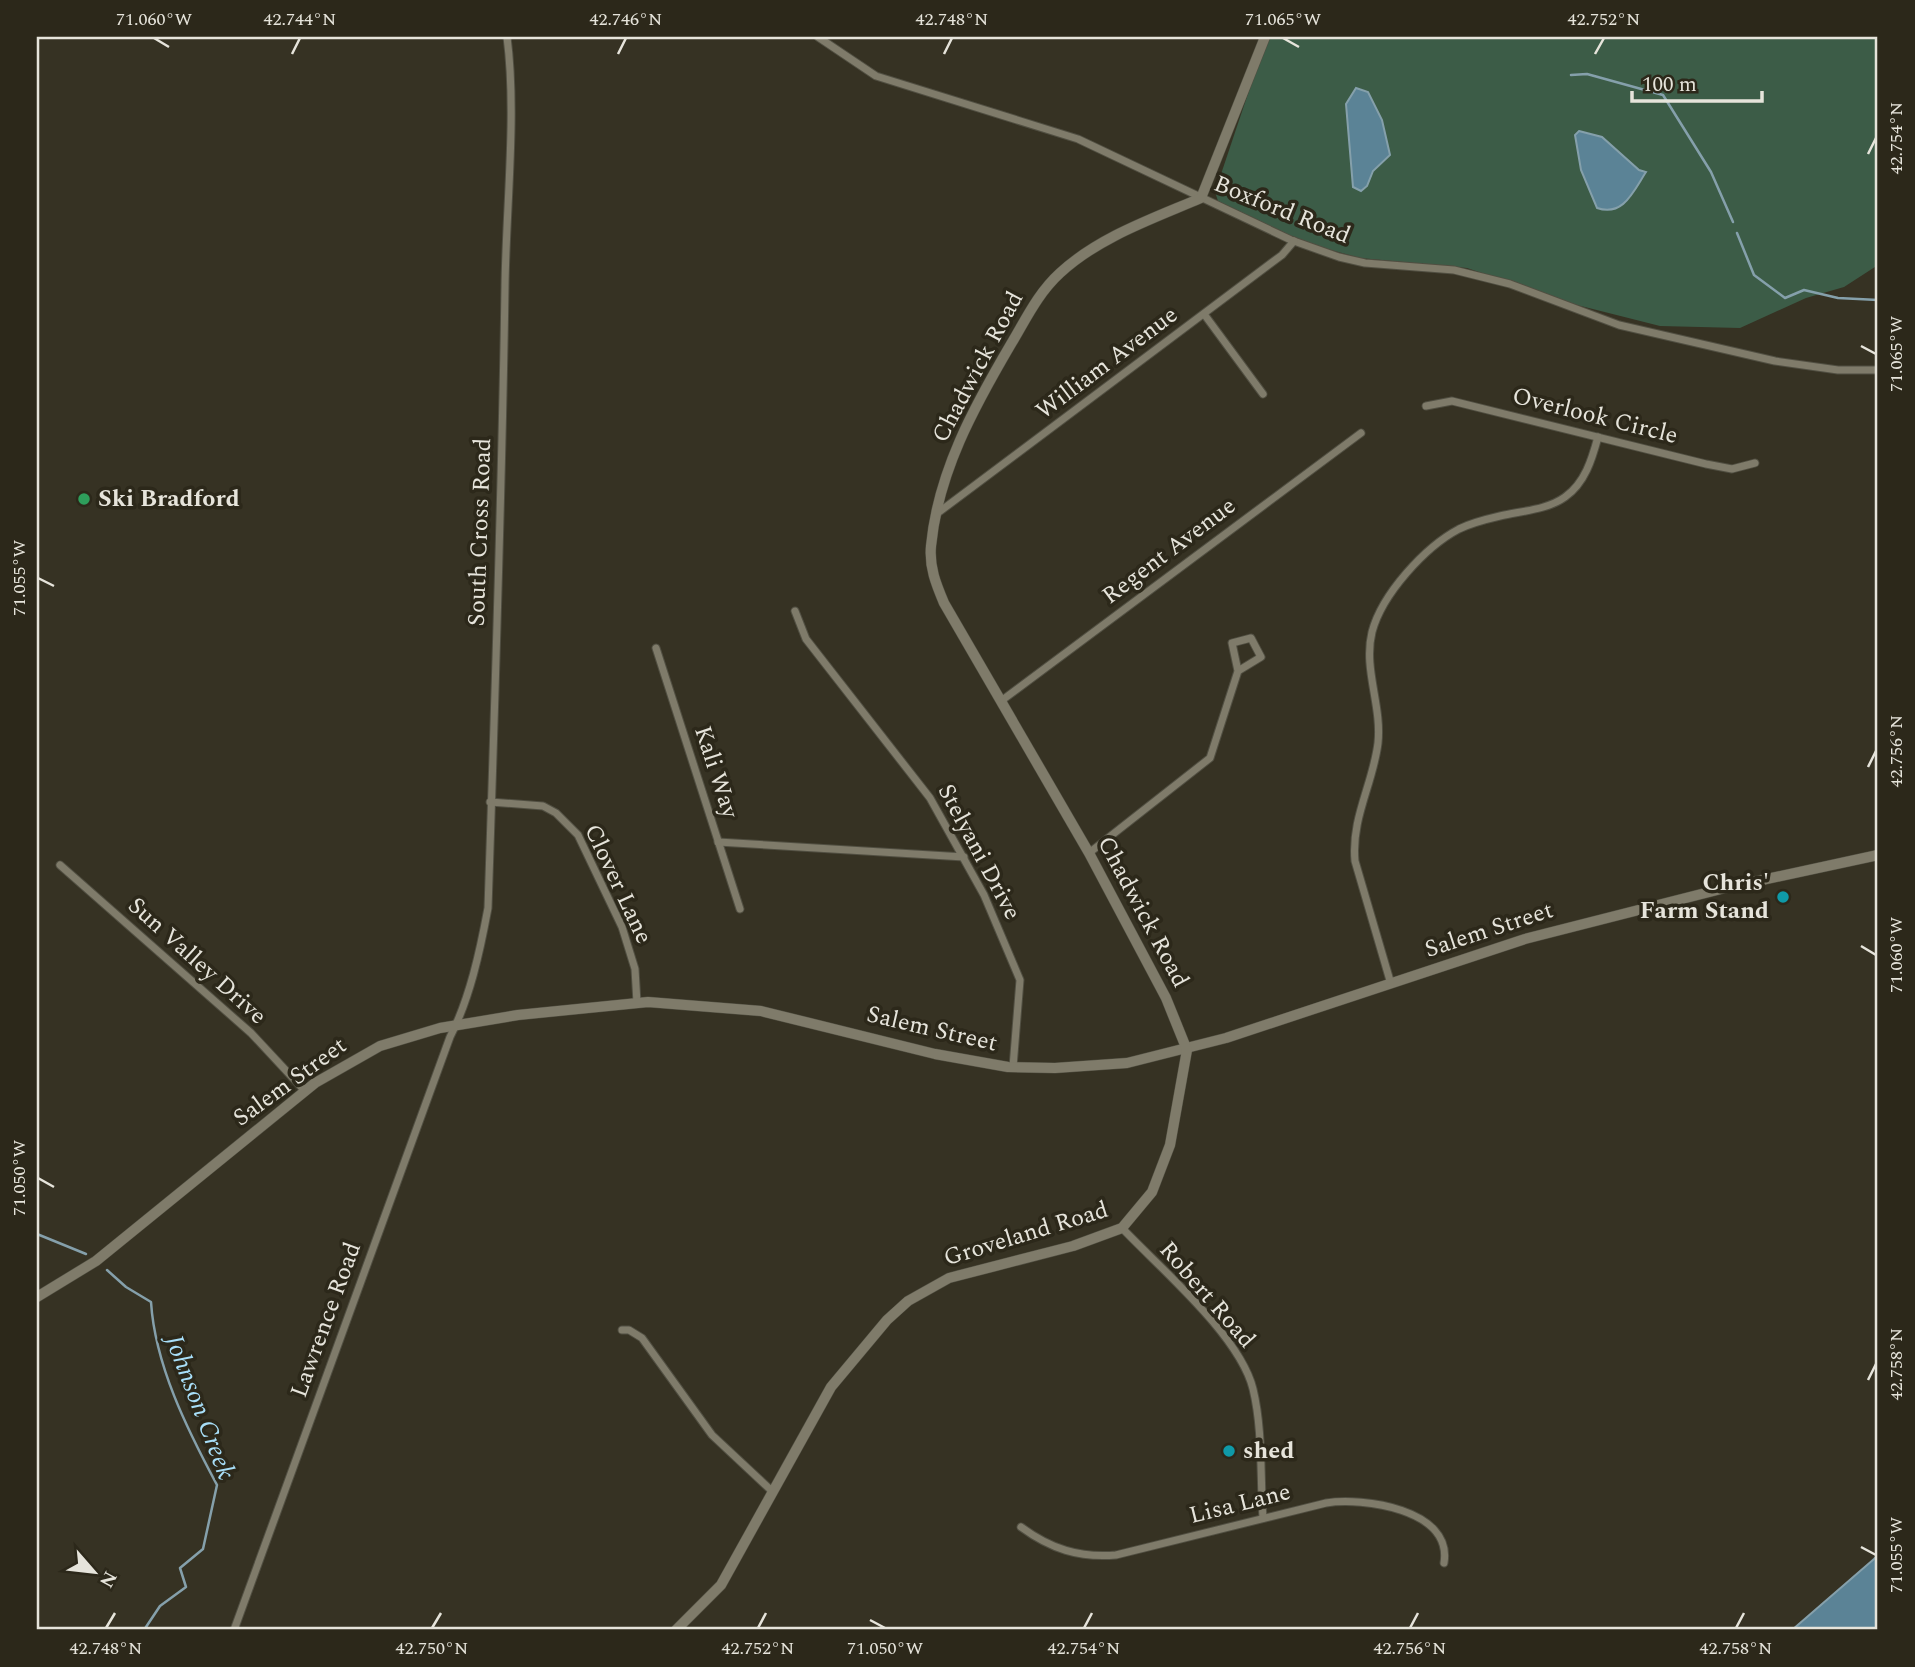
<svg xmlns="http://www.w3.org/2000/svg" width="1915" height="1667" viewBox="0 0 1915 1667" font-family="Spectral,serif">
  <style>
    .green { fill: #3c5c47 }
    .water { fill: #5b8396; stroke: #85a0ab; stroke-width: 2 }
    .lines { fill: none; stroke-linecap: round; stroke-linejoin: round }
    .stream { stroke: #85a0ab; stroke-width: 2.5 }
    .street-casing { stroke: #514f42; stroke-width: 9 }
    .secondary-casing { stroke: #514f42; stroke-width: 11 }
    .street { stroke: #7f7b6a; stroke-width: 7 }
    .secondary { stroke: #7f7b6a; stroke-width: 10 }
    .ticks { fill: none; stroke: #e6e4db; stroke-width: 2.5 }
    .leisure-dot { fill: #2e9e5b; stroke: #2c281a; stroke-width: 2.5 }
    .culture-dot { fill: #0f9aa8; stroke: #2c281a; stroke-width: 2.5 }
    .labels { text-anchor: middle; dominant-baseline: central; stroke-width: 7; stroke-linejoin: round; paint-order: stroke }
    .street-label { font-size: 24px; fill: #e6e4db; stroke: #2c281a }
    .poi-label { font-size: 24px; font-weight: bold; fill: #e6e4db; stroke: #2c281a; text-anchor: start }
    .water-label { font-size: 26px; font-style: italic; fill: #a8dff9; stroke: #2c281a }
    .neatline { fill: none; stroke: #e6e4db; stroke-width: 2.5 }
    .ticks-label { font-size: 18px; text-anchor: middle; fill: #e6e4db }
  </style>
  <rect width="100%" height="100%" fill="#363223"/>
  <polygon class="green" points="1267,37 1878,37 1878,265 1844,287 1806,298 1740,328 1660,326 1573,304 1467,268 1360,258 1324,248 1291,236 1218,201 1215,192"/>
  <g class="water">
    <polygon points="1356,88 1368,92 1382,120 1390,155 1373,171 1367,186 1361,191 1353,187 1346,104"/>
    <path d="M 1579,131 L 1602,137 L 1639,170 L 1646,172 C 1633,192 1623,217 1597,208 L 1581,170 L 1575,135 Z"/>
    <polygon points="1878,1555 1878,1630 1792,1630 1874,1559"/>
  </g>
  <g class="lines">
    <g class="stream">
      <polyline points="1571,75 1587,74 1663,95 1711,172 1733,222"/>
      <polyline points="1737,233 1754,275 1785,298 1804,290 1838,298 1878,300"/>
      <polyline points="37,1234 86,1254"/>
      <path d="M 107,1270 L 126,1287 L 151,1302 C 155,1365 187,1429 217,1485 L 203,1549 L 180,1568 L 186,1587 L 160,1606 L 144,1630"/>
    </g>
    <g class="street-casing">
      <g id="street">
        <polyline points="818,37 876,76 1078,139 1291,240 1339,257 1365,263 1454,270 1510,284 1619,325 1775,361 1838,370 1878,370"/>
        <polyline points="1204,314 1263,394"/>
        <polyline points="1426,406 1452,401 1706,464 1732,469 1755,463"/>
        <polyline points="939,512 1282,255 1294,241"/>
        <polyline points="795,611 806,639 930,798 984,895 1020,980 1013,1067"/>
        <polyline points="656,648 740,909"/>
        <polyline points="1001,701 1361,433"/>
        <polyline points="490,802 543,806 556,813 578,835 622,927 635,969 637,1003"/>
        <polyline points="718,842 964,857"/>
        <polyline points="1089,853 1210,758 1238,671 1261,657 1251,638 1232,643 1238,671"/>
        <polyline points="60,865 251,1033 305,1091"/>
        <path d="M 1391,984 L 1355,861 C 1351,818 1373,784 1378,743 C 1382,705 1363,669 1372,632 C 1382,594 1425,547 1459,529 C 1471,523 1487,519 1500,516 C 1521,511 1547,510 1565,497 C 1585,483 1592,459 1598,437"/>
        <path d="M 1122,1228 C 1161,1269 1240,1336 1253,1389 C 1263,1430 1260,1477 1263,1518"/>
        <polyline points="622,1330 629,1330 642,1338 712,1435 773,1492"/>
        <path d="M 1021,1527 C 1051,1549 1079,1558 1116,1555 L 1326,1503 C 1362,1497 1453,1509 1444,1563"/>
        <path d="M 234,1630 L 450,1037 C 470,998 480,951 488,908 C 495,701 502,493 505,286 C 506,208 517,113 507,37"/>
      </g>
    </g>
    <g class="secondary-casing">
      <g id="secondary">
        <polyline points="37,1297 96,1261 315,1083 380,1046 440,1028 518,1015 648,1002 761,1011 935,1054 1008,1067 1055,1068 1127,1063 1226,1038 1525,939 1725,888 1878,855"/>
        <path d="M 676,1630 L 721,1585 L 831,1387 L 887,1320 L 908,1301 L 949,1278 L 1073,1246 L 1122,1228 L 1152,1192 L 1170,1145 L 1187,1050 L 1166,998 L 1089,853 L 944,603 C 936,584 929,567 931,546 C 938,472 974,407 1011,344 C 1026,319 1038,293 1060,273 C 1099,237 1152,219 1201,198 L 1265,37"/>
      </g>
    </g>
    <use href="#street" class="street"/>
    <use href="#secondary" class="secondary"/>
  </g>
  <path class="ticks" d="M 154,38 L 169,47M 1283,38 L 1299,47M 292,54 L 300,38M 618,54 L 626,38M 944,54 L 952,38M 1595,54 L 1604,38M 1868,154 L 1876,138M 1861,346 L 1876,354M 38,578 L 54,586M 1868,767 L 1876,751M 1861,946 L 1876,955M 38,1178 L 54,1187M 1868,1380 L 1876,1364M 1861,1547 L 1876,1555M 870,1620 L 885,1628M 106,1628 L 115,1613M 432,1628 L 441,1613M 758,1628 L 766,1613M 1084,1628 L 1092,1613M 1410,1628 L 1418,1613M 1736,1628 L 1744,1613"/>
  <circle class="leisure-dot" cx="84" cy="499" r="7"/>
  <g class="culture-dot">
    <circle cx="1783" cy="897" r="7"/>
    <circle cx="1229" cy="1451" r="7"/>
  </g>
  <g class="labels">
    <g class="street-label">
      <text transform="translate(1282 210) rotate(22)">Boxford Road</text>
      <text transform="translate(1107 363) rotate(-37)">William Avenue</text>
      <text transform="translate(978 367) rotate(-62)">Chadwick Road</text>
      <text transform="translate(1595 416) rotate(14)">Overlook Circle</text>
      <text transform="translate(480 532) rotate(-88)">South Cross Road</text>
      <text transform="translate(1169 551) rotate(-37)">Regent Avenue</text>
      <text transform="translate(716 772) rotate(72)">Kali Way</text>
      <text transform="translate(979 852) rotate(62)">Stelyani Drive</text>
      <text transform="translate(618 884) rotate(65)">Clover Lane</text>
      <text transform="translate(1143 912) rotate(62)">Chadwick Road</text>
      <text transform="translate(1489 930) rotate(-18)">Salem Street</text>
      <text transform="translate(197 961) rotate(42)">Sun Valley Drive</text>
      <text transform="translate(932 1029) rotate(13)">Salem Street</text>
      <text transform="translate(290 1082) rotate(-36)">Salem Street</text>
      <text transform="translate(1026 1234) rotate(-17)">Groveland Road</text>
      <text transform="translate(1207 1295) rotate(49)">Robert Road</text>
      <text transform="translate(326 1320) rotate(-70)">Lawrence Road</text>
      <text transform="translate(1240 1504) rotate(-14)">Lisa Lane</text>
    </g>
    <g class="poi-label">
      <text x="98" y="499">Ski Bradford</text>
      <text x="1769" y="883" text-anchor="end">Chris'<tspan x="1769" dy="28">Farm Stand</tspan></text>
      <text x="1243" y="1451">shed</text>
    </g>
    <g class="water-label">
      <text transform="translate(200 1407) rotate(69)">Johnson Creek</text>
    </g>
  </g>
  <rect width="1915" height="1667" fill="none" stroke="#2c281a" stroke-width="77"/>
  <g transform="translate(94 1572) rotate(118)" stroke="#2c281a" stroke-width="5" paint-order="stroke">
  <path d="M0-5L12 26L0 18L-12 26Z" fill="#e6e4db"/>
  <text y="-10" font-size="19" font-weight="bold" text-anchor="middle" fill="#e6e4db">N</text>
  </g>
  <path d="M1632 91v10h130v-10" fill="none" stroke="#e6e4db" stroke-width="3.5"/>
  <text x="1642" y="91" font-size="21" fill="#e6e4db" stroke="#2c281a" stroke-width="5" paint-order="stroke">100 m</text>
  <rect x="38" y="38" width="1838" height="1590" class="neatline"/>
  <g class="ticks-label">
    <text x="154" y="25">71.060°W</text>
    <text x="300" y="25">42.744°N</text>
    <text x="626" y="25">42.746°N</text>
    <text x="952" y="25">42.748°N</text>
    <text x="1283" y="25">71.065°W</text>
    <text x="1604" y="25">42.752°N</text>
    <text transform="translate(1896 138) rotate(-90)" y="6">42.754°N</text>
    <text transform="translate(1896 354) rotate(-90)" y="6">71.065°W</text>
    <text transform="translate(19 578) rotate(-90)" y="6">71.055°W</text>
    <text transform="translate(1896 751) rotate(-90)" y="6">42.756°N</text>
    <text transform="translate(1896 955) rotate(-90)" y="6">71.060°W</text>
    <text transform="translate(19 1178) rotate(-90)" y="6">71.050°W</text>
    <text transform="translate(1896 1364) rotate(-90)" y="6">42.758°N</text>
    <text transform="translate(1896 1555) rotate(-90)" y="6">71.055°W</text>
    <text x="106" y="1654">42.748°N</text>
    <text x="432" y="1654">42.750°N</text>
    <text x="758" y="1654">42.752°N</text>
    <text x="885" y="1654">71.050°W</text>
    <text x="1084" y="1654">42.754°N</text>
    <text x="1410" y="1654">42.756°N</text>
    <text x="1736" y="1654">42.758°N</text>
  </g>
</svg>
